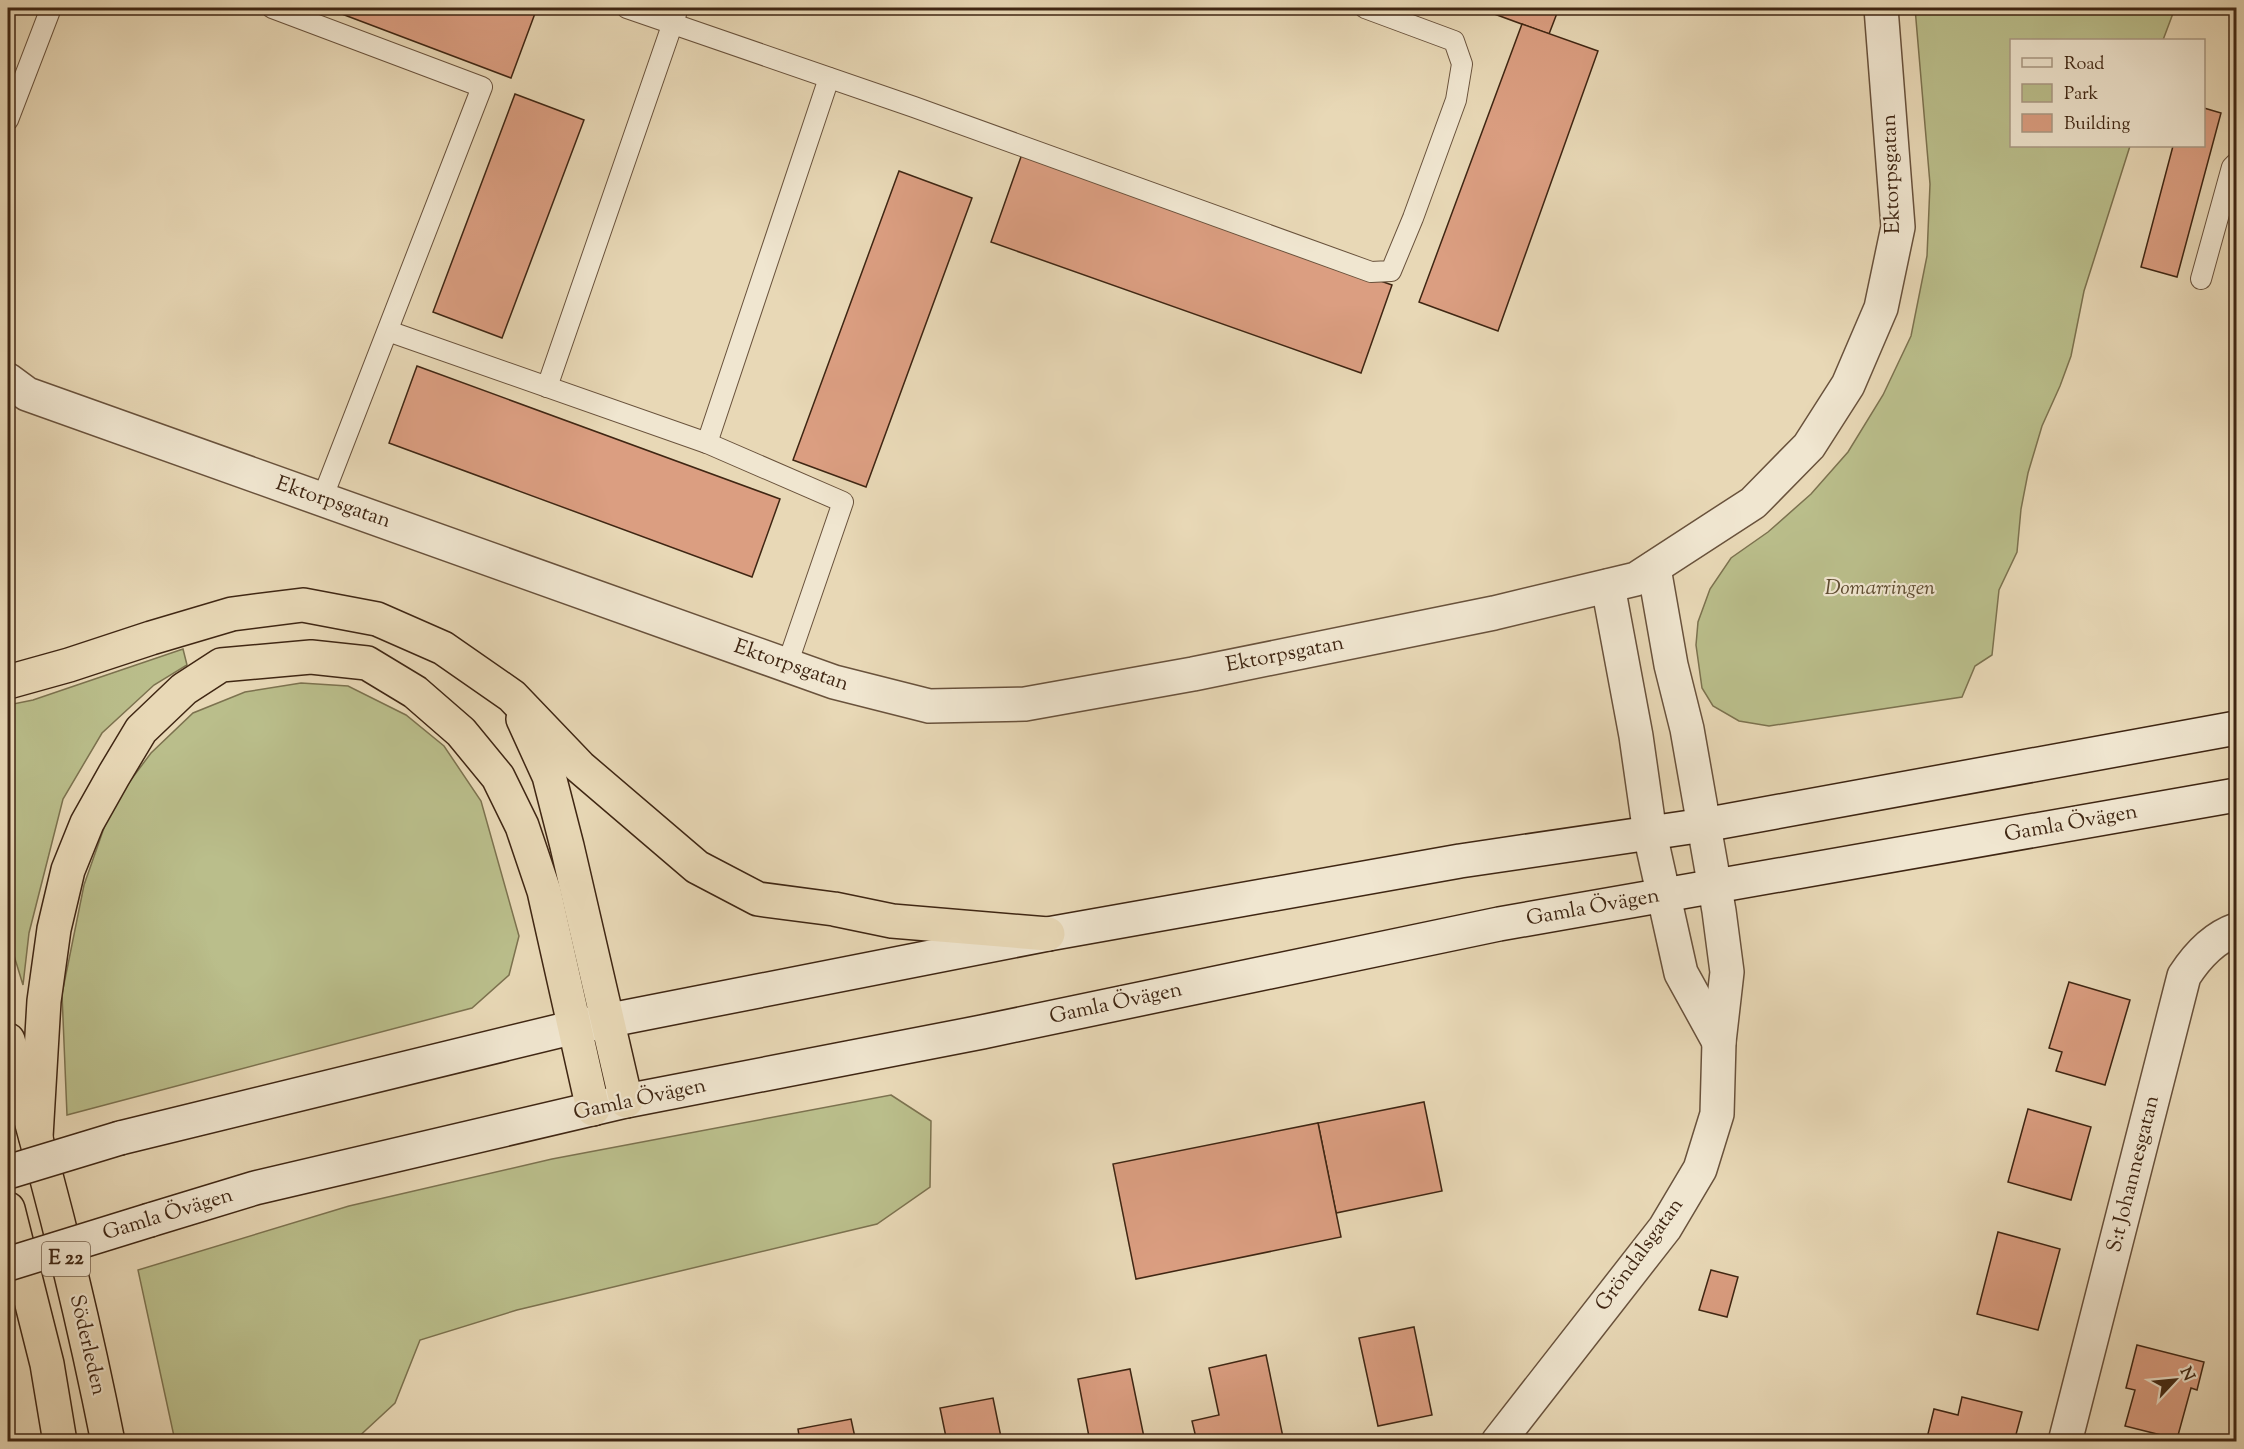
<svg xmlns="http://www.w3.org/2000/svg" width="2244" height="1449" viewBox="0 0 2244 1449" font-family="'Sorts Mill Goudy',serif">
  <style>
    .green { fill: #babe8b; stroke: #7c724f; stroke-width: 1.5 }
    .building { fill: #db9e81; stroke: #3f2613; stroke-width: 1.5 }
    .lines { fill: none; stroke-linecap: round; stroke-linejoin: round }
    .lane-casing { stroke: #69523c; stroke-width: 22 }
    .street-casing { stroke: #69523c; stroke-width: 36 }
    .secondary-casing { stroke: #3f2613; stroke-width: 36 }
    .highway-casing { stroke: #3f2613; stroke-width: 36 }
    .lane { stroke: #f0e6d0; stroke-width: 20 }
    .street { stroke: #f0e6d0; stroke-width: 33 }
    .secondary { stroke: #f0e6d0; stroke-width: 33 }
    .highway { stroke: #e8d8b6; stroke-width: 33 }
    .secondary-bridge-casing { stroke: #3f2613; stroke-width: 36; stroke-linecap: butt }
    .secondary-bridge { stroke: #f0e6d0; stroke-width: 33 }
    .labels { text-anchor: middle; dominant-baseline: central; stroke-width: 4.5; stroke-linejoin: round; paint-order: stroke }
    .shield { fill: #f0e6d0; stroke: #74604c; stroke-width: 1.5 }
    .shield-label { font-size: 20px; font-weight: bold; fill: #3f2613 }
    .street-label { font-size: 21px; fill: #3f2613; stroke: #f0e6d0 }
    .park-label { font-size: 21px; font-style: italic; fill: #5e4c31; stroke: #f0e6d0 }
  </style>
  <rect width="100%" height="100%" fill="#e8d8b6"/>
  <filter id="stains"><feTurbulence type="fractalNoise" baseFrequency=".00333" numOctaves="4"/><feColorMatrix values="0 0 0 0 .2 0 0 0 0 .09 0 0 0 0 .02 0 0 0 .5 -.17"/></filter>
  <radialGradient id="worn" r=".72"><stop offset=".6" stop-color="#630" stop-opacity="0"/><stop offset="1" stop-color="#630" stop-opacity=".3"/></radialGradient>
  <g class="green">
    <polygon points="1915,8 2175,8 2163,40 2012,40 2012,146 2130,146 2084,291 2071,356 2060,386 2042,426 2028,473 2021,509 2017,552 1999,590 1992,655 1975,666 1962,697 1769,726 1739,721 1713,706 1702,688 1696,645 1698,622 1710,589 1731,558 1768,532 1811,494 1848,452 1883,395 1911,336 1927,256 1930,184"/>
    <polygon points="183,649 187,665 154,685 102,733 63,799 29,933 23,985 8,936 8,705 33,700"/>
    <polygon points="301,683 348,686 406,715 444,746 481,801 519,936 509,975 472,1008 67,1115 62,994 84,885 112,805 151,753 193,713 245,692"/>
    <polygon points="891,1095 931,1121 930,1187 877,1224 517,1310 420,1340 395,1403 354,1441 175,1441 138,1270 349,1206 552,1159"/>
  </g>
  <g class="building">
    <polygon points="326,8 537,8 511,78"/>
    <polygon points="1478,8 1559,8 1549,34"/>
    <polygon points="1522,24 1598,51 1498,331 1419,302"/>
    <polygon points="515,94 584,120 502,338 433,312"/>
    <polygon points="2204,108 2221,113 2177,277 2141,267 2173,146 2204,146"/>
    <polygon points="1022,154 1392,285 1361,373 991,242"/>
    <polygon points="899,171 972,198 866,487 793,460"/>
    <polygon points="417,366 780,499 752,577 389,443"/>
    <polygon points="2069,982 2130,1000 2105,1085 2056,1071 2062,1052 2049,1048"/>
    <polygon points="1424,1102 1442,1191 1336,1213 1318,1123"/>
    <polygon points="2028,1109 2091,1127 2071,1200 2008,1182"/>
    <polygon points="1318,1123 1341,1237 1136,1279 1113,1164"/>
    <polygon points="1998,1232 2060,1249 2038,1330 1977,1314"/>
    <polygon points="1711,1270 1738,1277 1727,1317 1699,1310"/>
    <polygon points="1414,1327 1432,1415 1378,1426 1359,1338"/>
    <polygon points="2137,1345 2204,1362 2197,1390 2191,1388 2177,1439 2125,1426 2135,1390 2126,1388"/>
    <polygon points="1266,1355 1284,1442 1197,1442 1192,1421 1219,1415 1209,1368"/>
    <polygon points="1130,1369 1145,1442 1090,1442 1078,1379"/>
    <polygon points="1962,1397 2022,1412 2014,1442 1926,1442 1934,1409 1958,1415"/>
    <polygon points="993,1398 1002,1442 947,1442 940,1408"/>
    <polygon points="851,1419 856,1442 800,1442 798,1429"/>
  </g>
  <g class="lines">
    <g class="lane-casing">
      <g id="lane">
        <polyline points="272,8 482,87 322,499"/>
        <polyline points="627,8 914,107 1371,272 1391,271 1413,218 1456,100 1462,64 1454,41 1365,8"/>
        <polyline points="8,120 51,8"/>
        <polyline points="2201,279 2232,167 2236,163"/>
        <polyline points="388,331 707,443 843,502 787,665"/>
        <polyline points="547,387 678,8"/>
        <polyline points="707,443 829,78"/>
      </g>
    </g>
    <g class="street-casing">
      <g id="street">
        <polyline points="8,380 27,394 834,682 929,706 1025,704 1193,674 1494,613 1636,579 1753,503 1809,446 1848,385 1881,308 1898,227 1881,8"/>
        <polyline points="1608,586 1636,736 1650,834 1681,973 1719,1042"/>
        <polyline points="1498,1442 1665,1228 1700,1169 1717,1114 1719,1042 1727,972 1719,911 1687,729 1671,665 1654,568"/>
        <path d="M 2065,1442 L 2184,976 C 2197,956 2213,938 2236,930"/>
      </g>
    </g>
    <g class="secondary-casing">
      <g id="secondary">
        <polyline points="120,1138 575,1027 1048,934 1460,861 1704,825 2236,728"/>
        <polyline points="150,1220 255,1188 626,1101 982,1032 1499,924 2236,795"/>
      </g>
    </g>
    <g class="highway-casing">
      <g id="highway">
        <polyline points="8,682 69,665 151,638 232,614 303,605 377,619 443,648 512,696 580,767 697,867 758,899 834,909 892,921 1048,934"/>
        <polyline points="523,719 549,776 567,846 626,1101"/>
        <path d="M 8,1040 C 47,1172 81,1306 108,1442"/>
        <polyline points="36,1137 44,1001 54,929 68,870 87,823 114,775 141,730 184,689 221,665 311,657 367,663 415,692 461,732 498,777 522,826 544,891 593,1109"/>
        <polyline points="8,1209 47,1364 60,1442"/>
      </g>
    </g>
    <use href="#lane" class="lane"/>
    <use href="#street" class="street"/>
    <use href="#secondary" class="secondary"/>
    <use href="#highway" class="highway"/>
    <g class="secondary-bridge-casing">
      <g id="secondary-bridge">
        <polyline points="8,1172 120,1138"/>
        <polyline points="8,1264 150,1220"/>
      </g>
    </g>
    <use href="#secondary-bridge" class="secondary-bridge"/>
  </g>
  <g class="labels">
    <rect class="shield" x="42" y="1242" width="48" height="34" rx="4.5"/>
    <g class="shield-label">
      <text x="66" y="1259">E 22</text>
    </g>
    <g class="street-label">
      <text transform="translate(1892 174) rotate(-92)">Ektorpsgatan</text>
      <text transform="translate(333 503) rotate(19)">Ektorpsgatan</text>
      <text transform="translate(1285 655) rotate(-11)">Ektorpsgatan</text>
      <text transform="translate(791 666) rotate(19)">Ektorpsgatan</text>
      <text transform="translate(2071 824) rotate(-10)">Gamla Övägen</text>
      <text transform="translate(1593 908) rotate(-10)">Gamla Övägen</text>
      <text transform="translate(1116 1004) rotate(-12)">Gamla Övägen</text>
      <text transform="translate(640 1100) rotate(-12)">Gamla Övägen</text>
      <text transform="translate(2134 1174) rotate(-76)">S:t Johannesgatan</text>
      <text transform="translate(168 1215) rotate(-17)">Gamla Övägen</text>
      <text transform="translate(1640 1255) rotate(-54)">Gröndalsgatan</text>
      <text transform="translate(87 1345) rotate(77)">Söderleden</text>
    </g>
    <g class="park-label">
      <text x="1880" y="589">Domarringen</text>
    </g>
  </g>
  <rect width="2244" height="1449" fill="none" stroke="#e8d8b6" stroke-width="30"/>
  <rect x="9" y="9" width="2226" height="1431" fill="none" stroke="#3f2613" stroke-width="3"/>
  <rect x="15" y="15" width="2214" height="1419" fill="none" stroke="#3f2613" stroke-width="1.5"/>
  <rect x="2010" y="39" width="195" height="108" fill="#f0e6d0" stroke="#a99984" stroke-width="1.5"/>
  <rect x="2022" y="58" width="30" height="9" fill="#f0e6d0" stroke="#a99984" stroke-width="1.5"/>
  <text x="2064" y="69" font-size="18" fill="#3f2613">Road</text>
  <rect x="2022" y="84" width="30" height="18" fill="#babe8b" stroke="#a99984" stroke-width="1.5"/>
  <text x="2064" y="99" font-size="18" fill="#3f2613">Park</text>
  <rect x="2022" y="114" width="30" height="18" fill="#db9e81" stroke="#a99984" stroke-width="1.5"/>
  <text x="2064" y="129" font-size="18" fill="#3f2613">Building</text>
  <g transform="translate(2175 1380) rotate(64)" stroke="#f0e6d0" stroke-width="4.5" paint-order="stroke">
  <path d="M0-4.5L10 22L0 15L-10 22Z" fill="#3f2613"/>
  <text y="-9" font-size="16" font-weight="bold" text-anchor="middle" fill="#3f2613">N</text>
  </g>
  <rect width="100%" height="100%" filter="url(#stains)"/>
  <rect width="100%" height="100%" fill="url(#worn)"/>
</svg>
